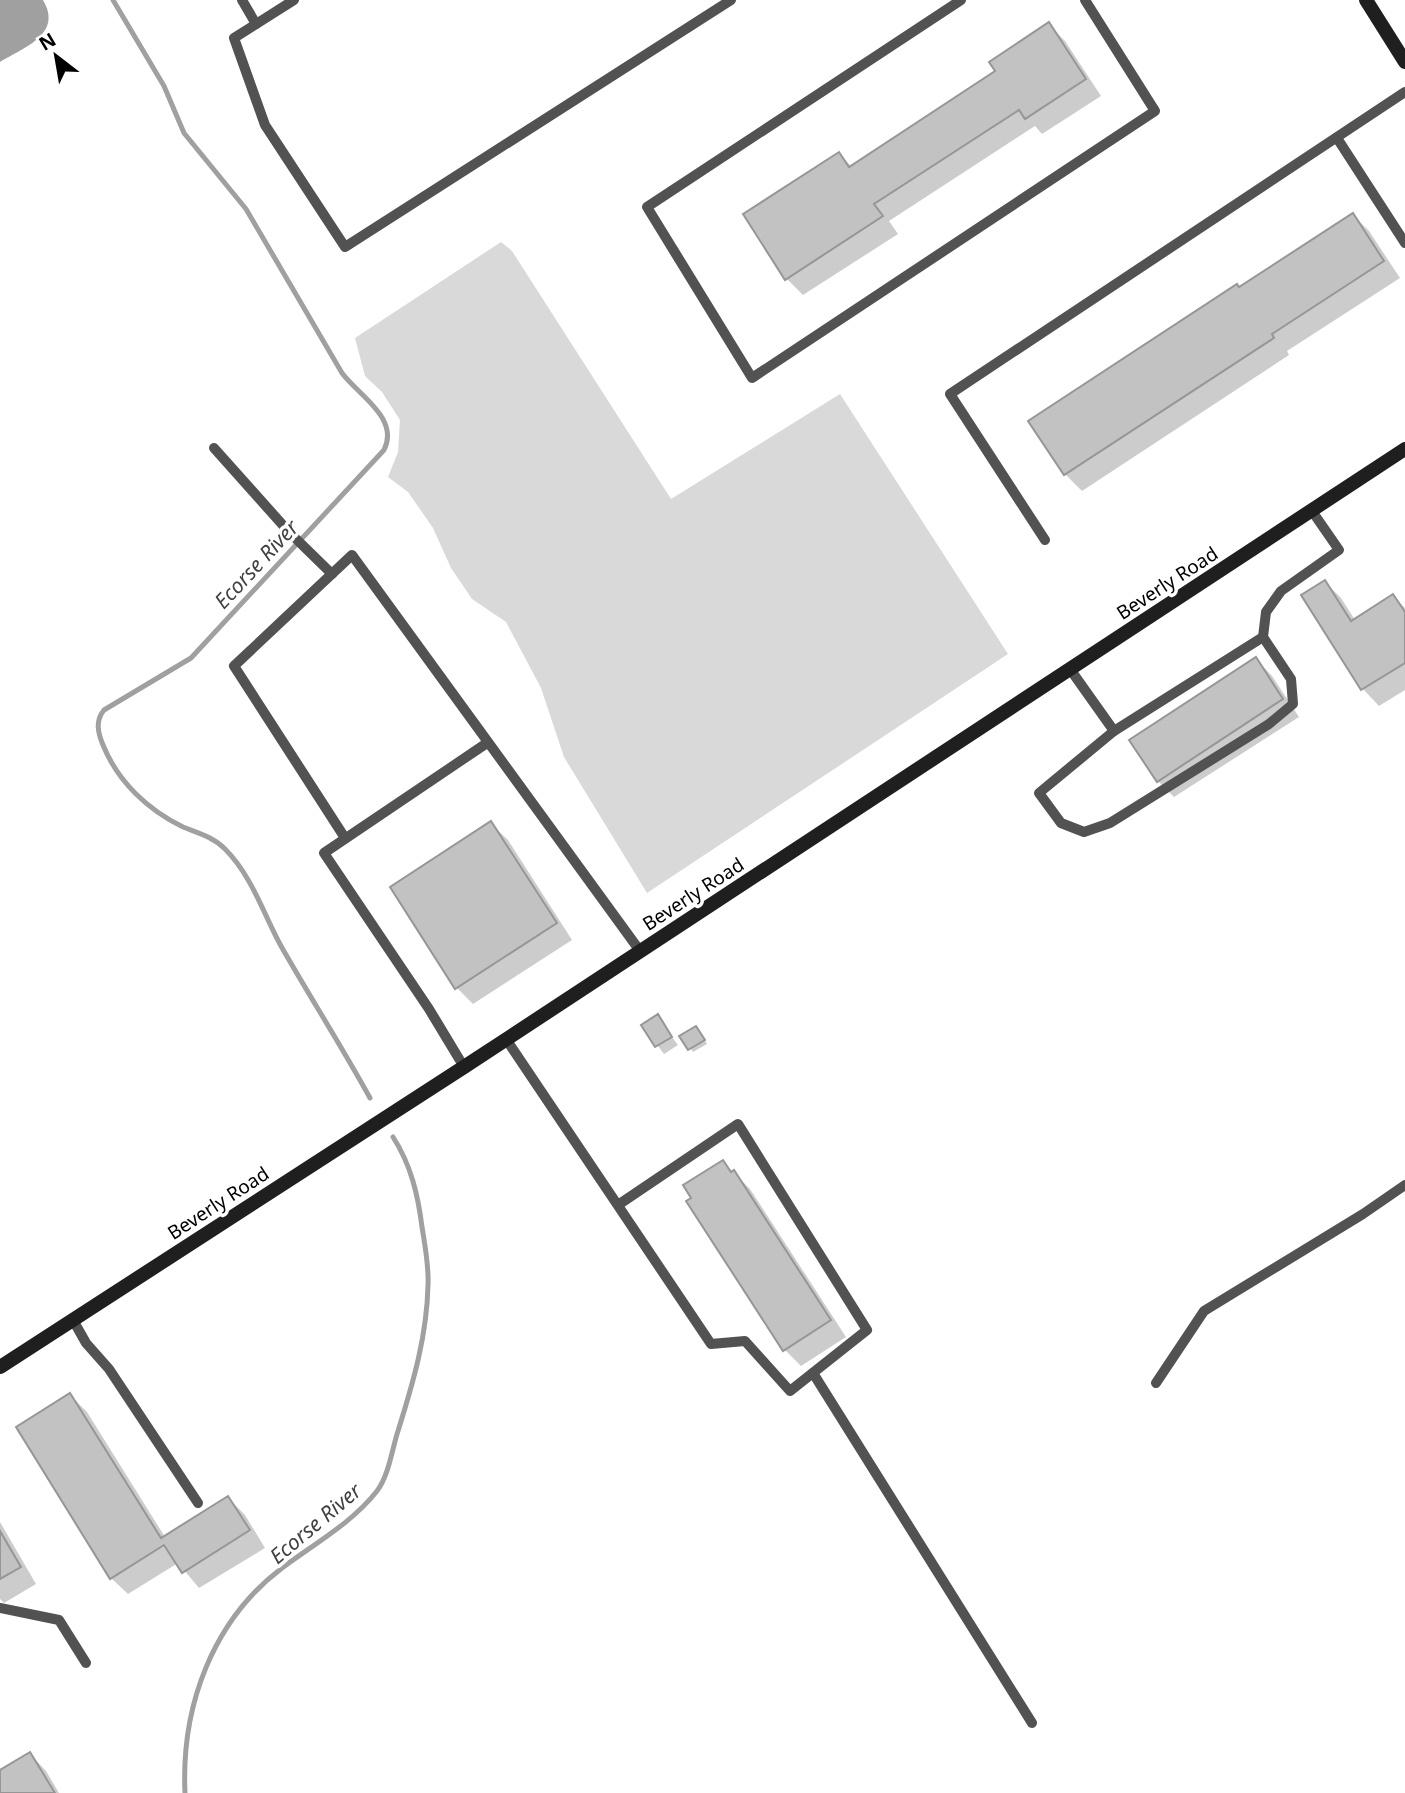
<svg xmlns="http://www.w3.org/2000/svg" width="1405" height="1793" viewBox="0 0 1405 1793" font-family="'Noto Sans',sans-serif">
  <style>
    .green { fill: #d9d9d9 }
    .water { fill: #a0a0a0 }
    .shadow { fill: #0003 }
    .lines { fill: none; stroke-linecap: round; stroke-linejoin: round }
    .stream { stroke: #a0a0a0; stroke-width: 5 }
    .building { fill: #c2c2c2; stroke: #969696; stroke-width: 2 }
    .lane { stroke: #525252; stroke-width: 10 }
    .secondary { stroke: #1f1f1f; stroke-width: 14 }
    .labels { text-anchor: middle; dominant-baseline: central; stroke-width: 7; stroke-linejoin: round; paint-order: stroke }
    .street-label { font-size: 19px; fill: #000; stroke: #fff }
    .water-label { font-size: 21px; font-style: italic; fill: #414141; stroke: #fff }
  </style>
  <rect width="100%" height="100%" fill="#fff"/>
  <polygon class="green" points="501,242 512,251 671,499 840,394 1008,654 647,893 564,757 541,688 506,622 472,599 451,568 433,528 408,492 388,477 398,452 400,420 382,392 365,376 355,338"/>
  <path class="water" d="M 0,0 L 43,0 C 63,34 25,47 0,62 Z"/>
  <g class="shadow">
    <polygon points="1049,25 1065,41 1101,96 1042,134 1035,126 889,221 898,234 803,295 787,279 839,154 852,167 998,72"/>
    <polygon points="1353,215 1369,231 1400,278 1287,351 1289,355 1082,491 1065,474 1239,289"/>
    <polygon points="1325,582 1341,598 1355,620 1393,596 1405,608 1405,690 1379,706 1363,689 1303,596"/>
    <polygon points="1256,659 1272,676 1299,717 1174,797 1158,781"/>
    <polygon points="491,824 508,840 572,940 473,1004 457,988"/>
    <polygon points="657,1017 678,1045 664,1054 643,1026"/>
    <polygon points="699,1031 707,1044 693,1052 682,1036"/>
    <polygon points="723,1162 750,1189 846,1337 801,1366 785,1350 688,1201"/>
    <polygon points="70,1395 87,1412 165,1537 228,1498 245,1515 265,1548 199,1588 178,1563 128,1594 111,1578"/>
    <polygon points="0,1522 36,1584 4,1603 0,1599"/>
    <polygon points="30,1754 46,1771 59,1793 0,1793 0,1772"/>
  </g>
  <g class="lines">
    <g class="stream">
      <path d="M 113,0 L 164,86 L 184,133 L 246,209 L 342,373 C 358,395 400,418 384,450 L 191,658 L 104,710 C 95,721 98,733 103,745 C 118,782 148,810 183,827 C 198,833 213,837 225,849 C 252,876 263,913 281,946 C 310,997 342,1047 370,1098"/>
      <path d="M 185,1793 C 181,1707 212,1621 282,1568 C 314,1544 352,1523 377,1491 C 389,1475 392,1449 398,1431 C 413,1383 427,1336 428,1285 C 429,1266 425,1246 422,1227 C 418,1195 411,1165 393,1137"/>
    </g>
  </g>
  <g class="building">
    <polygon points="1049,22 1086,79 1025,119 1019,110 874,204 883,216 785,280 743,214 839,152 849,167 995,71 989,62"/>
    <polygon points="1353,213 1384,261 1272,334 1274,338 1064,475 1028,421 1237,284 1239,287"/>
    <polygon points="1325,580 1351,621 1393,594 1405,612 1405,663 1361,690 1301,595"/>
    <polygon points="1256,657 1283,699 1157,782 1129,740"/>
    <polygon points="491,821 557,923 455,989 390,887"/>
    <polygon points="658,1014 672,1037 655,1047 641,1025"/>
    <polygon points="696,1026 705,1040 688,1050 679,1036"/>
    <polygon points="723,1160 731,1172 734,1170 831,1320 783,1351 686,1201 691,1198 683,1185"/>
    <polygon points="70,1393 161,1538 228,1496 250,1530 182,1573 164,1545 110,1579 16,1427"/>
    <polygon points="0,1531 21,1567 0,1579"/>
    <polygon points="30,1752 55,1793 0,1793 0,1770"/>
  </g>
  <g class="lines">
    <g class="lane">
      <polyline points="242,0 256,24"/>
      <polyline points="294,0 234,38 265,125 345,247 731,0"/>
      <polyline points="961,0 647,207 752,378 1155,111 1085,0"/>
      <polyline points="1337,138 1405,243"/>
      <polyline points="214,448 289,532 332,574"/>
      <polyline points="1045,540 950,394 1405,92"/>
      <polyline points="1070,669 1114,731 1039,793 1061,823 1084,832 1110,823 1269,724 1293,704 1291,679 1263,637 1266,612 1281,591 1339,550 1312,511"/>
      <polyline points="1114,731 1263,637"/>
      <polyline points="345,838 234,666 352,555 640,951"/>
      <polyline points="506,1039 711,1344 745,1341 790,1391 867,1330 738,1124 618,1205"/>
      <polyline points="464,1067 429,1009 324,853 487,743"/>
      <polyline points="73,1320 86,1343 109,1369 198,1503"/>
      <polyline points="813,1373 1032,1723"/>
      <polyline points="1156,1383 1204,1311 1363,1214 1405,1185"/>
      <polyline points="0,1608 59,1620 86,1663"/>
    </g>
    <g class="secondary">
      <polyline points="1366,0 1405,62"/>
      <polyline points="0,1367 464,1067 1405,449"/>
    </g>
  </g>
  <g class="labels">
    <g class="street-label">
      <text transform="translate(1167 583) rotate(-33)">Beverly Road</text>
      <text transform="translate(693 894) rotate(-33)">Beverly Road</text>
      <text transform="translate(218 1203) rotate(-33)">Beverly Road</text>
    </g>
    <g class="water-label">
      <text transform="translate(256 564) rotate(-47)">Ecorse River</text>
      <text transform="translate(315 1523) rotate(-40)">Ecorse River</text>
    </g>
  </g>
  <g transform="translate(56 56) rotate(329)" stroke="#ffffff" stroke-width="5" paint-order="stroke">
  <path d="M0-5L12 26L0 18L-12 26Z" fill="#000000"/>
  <text y="-10" font-size="19" font-weight="bold" text-anchor="middle" fill="#000000">N</text>
  </g>
</svg>
